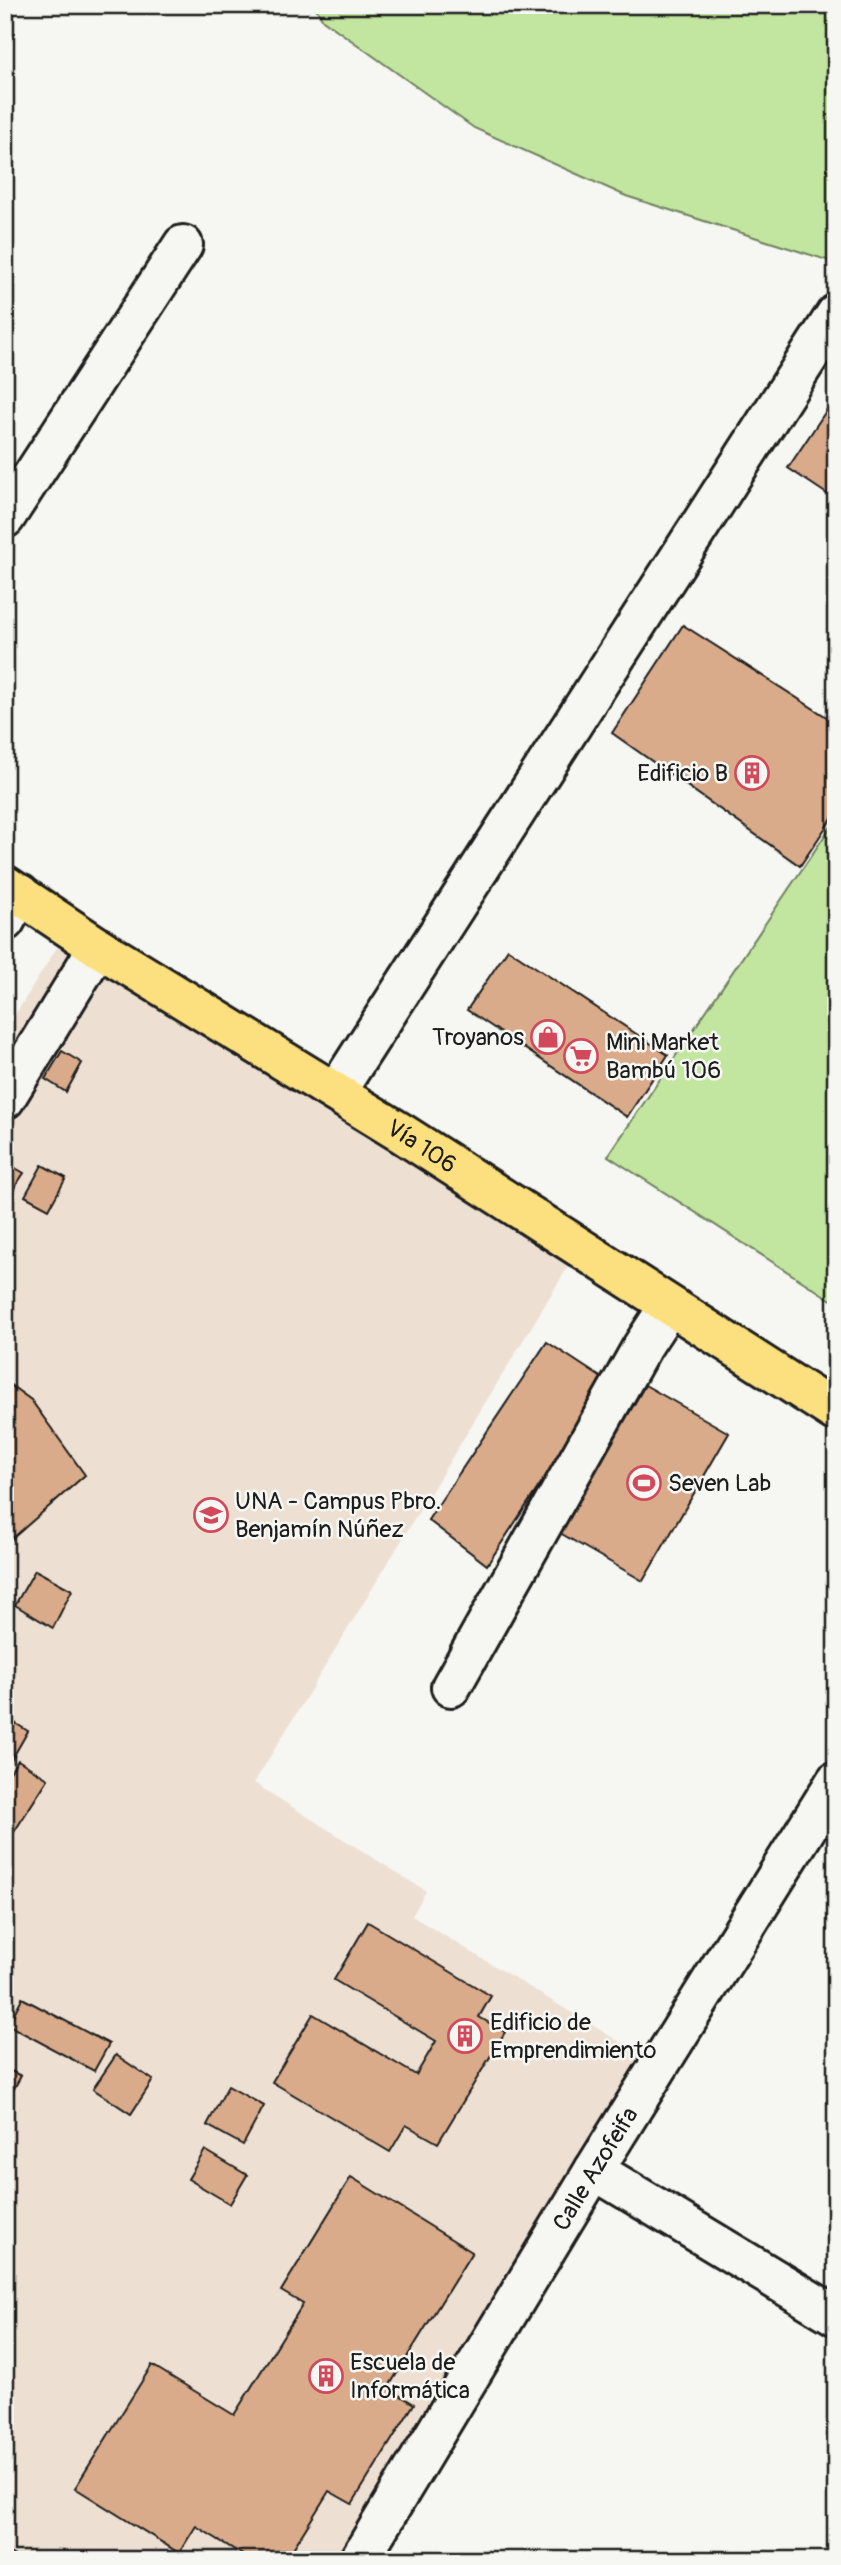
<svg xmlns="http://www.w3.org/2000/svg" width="841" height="2565" viewBox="0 0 841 2565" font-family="Pangolin,sans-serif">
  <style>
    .built { fill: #ede0d3 }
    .green { fill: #c2e6a0; stroke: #6f815e; stroke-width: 2 }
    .building { fill: #d9ab8a; stroke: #1c1c1c; stroke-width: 2 }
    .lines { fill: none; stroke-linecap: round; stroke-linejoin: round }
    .minor-casing { stroke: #1c1c1c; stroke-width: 44 }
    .major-casing { stroke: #1c1c1c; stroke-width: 44 }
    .minor { stroke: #f6f6f2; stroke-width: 38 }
    .major { stroke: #fce080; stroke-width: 38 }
    .labels { text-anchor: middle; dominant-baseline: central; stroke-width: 5; stroke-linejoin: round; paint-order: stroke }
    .poi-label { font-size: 24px; fill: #1c1c1c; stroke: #f6f6f2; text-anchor: start }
    .street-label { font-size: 24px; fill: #1c1c1c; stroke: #f6f6f2 }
  </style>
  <rect width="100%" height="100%" fill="#f6f6f2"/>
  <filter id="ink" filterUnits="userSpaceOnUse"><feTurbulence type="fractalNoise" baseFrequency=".0143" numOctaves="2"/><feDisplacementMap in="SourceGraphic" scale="14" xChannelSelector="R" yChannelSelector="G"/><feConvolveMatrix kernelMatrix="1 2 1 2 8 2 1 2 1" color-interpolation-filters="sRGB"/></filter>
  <g filter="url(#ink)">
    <polygon class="built" points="69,928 580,1247 254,1783 426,1891 412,1916 648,2059 334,2560 5,2560 5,1031"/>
    <g class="green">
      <polygon points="314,5 836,5 836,263 626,196 474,128 323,20"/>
      <polygon points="836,819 836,1303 608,1156"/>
    </g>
    <g class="building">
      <polygon points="836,396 836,500 788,468"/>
      <polygon points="683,625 836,723 836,812 800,866 612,733"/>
      <polygon points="508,949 668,1055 627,1117 467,1010"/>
      <polygon points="62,1051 82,1063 66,1092 45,1079"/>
      <polygon points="5,1155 8,1157 5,1162 24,1173 8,1197 5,1196"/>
      <polygon points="42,1165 66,1178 49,1209 25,1196"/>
      <polygon points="547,1342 608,1382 487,1565 428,1520"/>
      <polygon points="5,1381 31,1400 85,1475 5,1545"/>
      <polygon points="645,1385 729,1433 643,1581 560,1533"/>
      <polygon points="35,1570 72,1590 53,1628 15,1605"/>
      <polygon points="5,1717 28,1731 5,1771"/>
      <polygon points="18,1760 48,1779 5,1846 5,1780"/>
      <polygon points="368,1922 491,1996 479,2017 505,2032 438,2143 406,2125 390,2152 272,2082 313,2014 416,2075 436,2041 334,1980"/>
      <polygon points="22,1998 109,2044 94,2071 8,2025"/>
      <polygon points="116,2055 153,2080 131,2114 93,2089"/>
      <polygon points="5,2068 21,2076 5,2105"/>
      <polygon points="228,2086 264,2106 243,2145 207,2125"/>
      <polygon points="205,2150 247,2175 230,2204 188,2179"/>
      <polygon points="351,2177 472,2252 388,2388 414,2404 352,2504 329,2491 286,2560 251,2560 196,2526 179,2553 75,2488 152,2365 234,2415 303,2304 281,2291"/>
      <polygon points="5,2550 21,2560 5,2560"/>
    </g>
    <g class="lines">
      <g class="minor-casing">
        <g id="minor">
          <polyline points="5,518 183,245"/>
          <polyline points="5,921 20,894"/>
          <polyline points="336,1092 836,314"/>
          <polyline points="5,1099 98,947"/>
          <polyline points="451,1687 642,1347 669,1306"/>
          <polyline points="594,2170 836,2316"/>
          <path id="s1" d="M 359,2560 L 594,2170 L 836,1781"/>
        </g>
      </g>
      <g class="major-casing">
        <g id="major">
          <path id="s2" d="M 5,885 L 98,947 L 403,1134 L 836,1412"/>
        </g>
      </g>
      <use href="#minor" class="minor"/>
      <use href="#major" class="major"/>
    </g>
  </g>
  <defs>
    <g id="building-ring" transform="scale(1.75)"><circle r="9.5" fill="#f6f6f2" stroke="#d1495b" stroke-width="1.5"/><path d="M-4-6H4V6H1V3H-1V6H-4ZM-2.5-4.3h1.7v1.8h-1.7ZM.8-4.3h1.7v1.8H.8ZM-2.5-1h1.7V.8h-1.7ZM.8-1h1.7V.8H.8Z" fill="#d1495b"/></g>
    <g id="shop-ring" transform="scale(1.75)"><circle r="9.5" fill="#f6f6f2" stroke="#d1495b" stroke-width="1.5"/><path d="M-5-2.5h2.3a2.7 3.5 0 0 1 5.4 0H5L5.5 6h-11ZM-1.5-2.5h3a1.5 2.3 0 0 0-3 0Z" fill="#d1495b"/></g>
    <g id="supermarket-ring" transform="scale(1.75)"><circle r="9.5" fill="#f6f6f2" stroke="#d1495b" stroke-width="1.5"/><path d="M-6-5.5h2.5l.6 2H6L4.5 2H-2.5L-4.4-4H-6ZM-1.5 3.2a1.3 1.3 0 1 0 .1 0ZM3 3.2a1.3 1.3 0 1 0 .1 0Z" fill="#d1495b"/></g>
    <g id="stadium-ring" transform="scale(1.75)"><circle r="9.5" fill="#f6f6f2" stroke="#d1495b" stroke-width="1.5"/><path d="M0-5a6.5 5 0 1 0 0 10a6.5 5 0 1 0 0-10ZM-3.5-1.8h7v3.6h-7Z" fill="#d1495b"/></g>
    <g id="university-ring" transform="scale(1.75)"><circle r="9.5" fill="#f6f6f2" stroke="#d1495b" stroke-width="1.5"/><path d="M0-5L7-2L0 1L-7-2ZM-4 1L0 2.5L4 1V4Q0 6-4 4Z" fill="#d1495b"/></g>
  </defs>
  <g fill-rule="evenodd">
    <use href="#building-ring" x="752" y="773"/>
    <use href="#shop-ring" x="548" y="1037"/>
    <use href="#supermarket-ring" x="581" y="1056"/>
    <use href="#stadium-ring" x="644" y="1483"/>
    <use href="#university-ring" x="211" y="1515"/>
    <use href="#building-ring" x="465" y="2036"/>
    <use href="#building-ring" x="326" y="2376"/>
  </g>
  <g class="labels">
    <g class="poi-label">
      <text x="728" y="773" text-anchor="end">Edificio B</text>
      <text x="524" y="1037" text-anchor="end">Troyanos</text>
      <text x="606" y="1042">Mini Market<tspan x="606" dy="28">Bambú 106</tspan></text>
      <text x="668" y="1483">Seven Lab</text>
      <text x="235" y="1501">UNA - Campus Pbro.<tspan x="235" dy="28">Benjamín Núñez</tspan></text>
      <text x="490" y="2022">Edificio de<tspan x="490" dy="28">Emprendimiento</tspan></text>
      <text x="350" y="2362">Escuela de<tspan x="350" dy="28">Informática</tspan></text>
    </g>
    <g class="street-label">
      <text stroke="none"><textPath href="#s2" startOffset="492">Vía 106</textPath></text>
      <text stroke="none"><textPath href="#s1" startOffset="457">Calle Azofeifa</textPath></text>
    </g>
  </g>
  <rect width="841" height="2565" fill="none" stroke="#f6f6f2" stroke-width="28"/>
  <rect x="14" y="14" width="813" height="2537" fill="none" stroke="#1c1c1c" stroke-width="2.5" filter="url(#ink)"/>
</svg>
